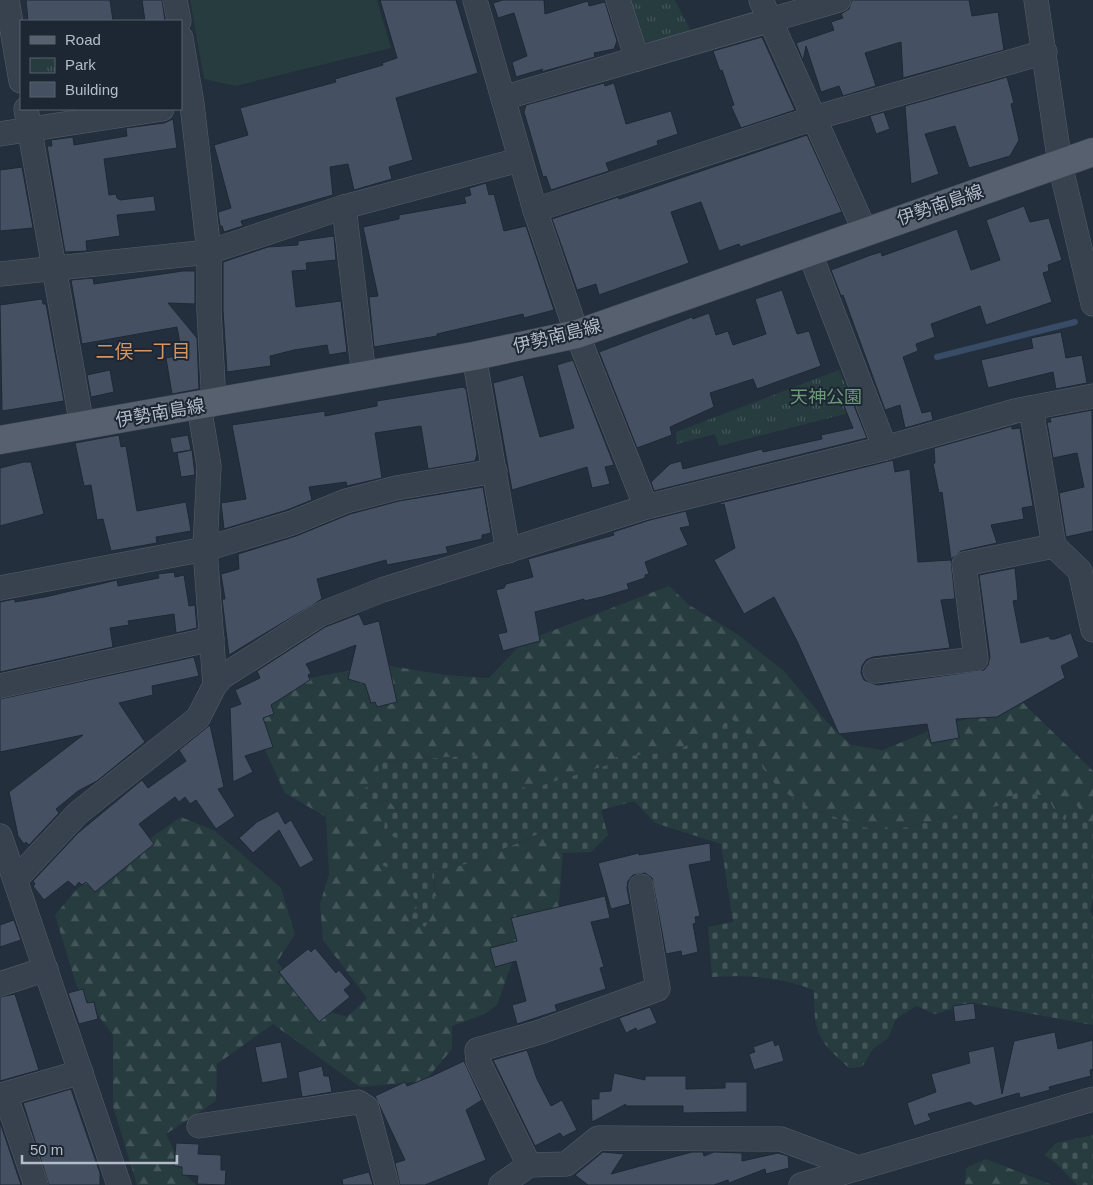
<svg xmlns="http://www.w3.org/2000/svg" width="1093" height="1185" viewBox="0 0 1093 1185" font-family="Arial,'Noto Sans JP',sans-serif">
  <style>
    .forest { fill: url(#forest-firs) }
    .cemetery { fill: url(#cemetery-stones) }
    .park { fill: url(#park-tufts) }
    .pitch { fill: #263c3f }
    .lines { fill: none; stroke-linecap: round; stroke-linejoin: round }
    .stream { stroke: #394c67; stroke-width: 6 }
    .building { fill: #455162; stroke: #1f2835 }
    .minor-casing { stroke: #565f6c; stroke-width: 25 }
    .major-casing { stroke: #414a57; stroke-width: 29 }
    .minor { stroke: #38414e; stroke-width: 24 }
    .major { stroke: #56606e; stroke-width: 28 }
    .labels { text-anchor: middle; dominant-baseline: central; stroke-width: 4; stroke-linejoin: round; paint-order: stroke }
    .street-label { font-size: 18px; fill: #b4bcc9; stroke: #1d2633 }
    .park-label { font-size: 18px; fill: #6b9a76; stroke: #1d2633 }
    .neighbourhood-label { font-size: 19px; fill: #d59563; stroke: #1d2633 }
  </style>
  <defs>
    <pattern id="forest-firs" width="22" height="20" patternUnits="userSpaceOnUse" patternTransform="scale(1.25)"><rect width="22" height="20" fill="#263c3f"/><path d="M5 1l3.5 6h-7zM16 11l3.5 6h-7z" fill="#435659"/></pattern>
    <pattern id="cemetery-stones" width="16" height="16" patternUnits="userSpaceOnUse" patternTransform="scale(1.25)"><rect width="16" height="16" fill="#263c3f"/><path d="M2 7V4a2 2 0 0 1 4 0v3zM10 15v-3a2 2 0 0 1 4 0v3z" fill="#435659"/></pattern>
    <pattern id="park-tufts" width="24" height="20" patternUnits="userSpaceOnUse" patternTransform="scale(1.25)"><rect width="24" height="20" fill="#263c3f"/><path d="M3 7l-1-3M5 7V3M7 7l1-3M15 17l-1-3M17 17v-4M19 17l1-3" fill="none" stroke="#435659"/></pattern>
  </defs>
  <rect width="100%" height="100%" fill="#242f3e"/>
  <g class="forest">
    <path d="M 669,586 L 689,605 L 737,634 L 784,671 L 826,721 L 851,745 L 883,750 L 936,728 L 1023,703 L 1093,771 L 1093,826 L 1086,821 L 1073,800 L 1065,821 L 1053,808 L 1047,796 L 1017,792 L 998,806 L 893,830 L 861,827 L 804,805 L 778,788 L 765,772 L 750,737 L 719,729 L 674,752 L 616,757 L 611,764 L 527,790 L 481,755 L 377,762 L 381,776 L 363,790 L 366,805 L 389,800 L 397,811 L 399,839 L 382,865 C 410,878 409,880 417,908 L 410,918 L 435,890 L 434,871 L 471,863 L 548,830 L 563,853 L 558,914 L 520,940 L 497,1005 L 485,1014 L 452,1026 L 452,1049 L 425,1081 L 360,1087 L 273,1024 L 217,1064 L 216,1101 L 166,1134 L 186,1176 L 196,1185 L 137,1185 L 113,1106 L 113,1035 L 77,987 L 55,915 L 78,888 L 181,817 L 215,831 L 281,888 L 295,934 L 277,962 L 321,1009 L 347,1017 L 367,998 L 323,940 L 320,904 L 329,874 L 326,817 L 285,793 L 252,722 L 300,680 L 336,673 L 384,665 L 446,675 L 489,678 L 523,642 Z"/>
    <polygon points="986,1159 1050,1184 1051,1185 965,1185 966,1168"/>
  </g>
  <g class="cemetery">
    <path d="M 730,717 L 750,737 L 765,772 L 778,788 L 804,805 L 861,827 L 894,830 L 998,806 L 1017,792 L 1047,796 L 1053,808 L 1065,821 L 1073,799 L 1086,821 L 1093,826 L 1093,898 L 1090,910 L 1093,917 L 1093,1025 L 973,1003 L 935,1014 L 916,1006 L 896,1019 L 888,1038 L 873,1049 L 862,1067 L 849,1068 C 817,1039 814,1034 814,990 C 780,977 748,975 712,977 L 708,927 L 733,922 L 721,844 L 655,823 L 634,801 L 601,810 L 608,835 L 591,852 L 563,853 L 547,830 L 471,863 L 434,871 L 435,911 L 425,927 L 410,918 L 417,908 C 409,880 410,878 382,865 L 399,839 L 384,833 L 385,818 L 397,810 L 388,800 L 366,805 L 354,802 L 363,790 L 380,776 L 377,762 L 481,755 L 527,790 L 611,764 L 616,757 L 674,752 L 719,729 Z"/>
    <polygon points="1093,1135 1093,1185 1077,1185 1057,1164 1044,1155 1056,1143"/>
  </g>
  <g class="park">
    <polygon points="619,0 675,0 691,32 635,45"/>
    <polygon points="839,370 857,411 719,446 715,434 677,444 676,432"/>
  </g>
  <polygon class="pitch" points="190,0 377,0 391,48 235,86 204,79"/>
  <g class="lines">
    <polyline class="stream" points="937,357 1075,322"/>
  </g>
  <g class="building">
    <polygon points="26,0 110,0 113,21 28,21"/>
    <polygon points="142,0 162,0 165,21 145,21"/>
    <polygon points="380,0 456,0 478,73 396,98 413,160 389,167 392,179 354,190 348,164 330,167 333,195 241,221 243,226 224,232 222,226 220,226 218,212 231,208 214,145 248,135 240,108 336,82 335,79 383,65 382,63 397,58"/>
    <polygon points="503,0 544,0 545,14 588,1 589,6 605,2 617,41 614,49 594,53 595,57 541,72 543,69 516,77 512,62 527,56 514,13 498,18 493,3"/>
    <polygon points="852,0 969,0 972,16 998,12 1004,50 903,78 901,42 865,53 876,86 843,96 839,86 821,92 806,46 803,61 796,43 834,30 831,22 843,18 841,14 849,9"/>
    <polygon points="762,37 795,110 741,128 731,106 734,105 722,70 720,71 713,51"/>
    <polygon points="1007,77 1014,103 1011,104 1019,140 1010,156 969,168 955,126 925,134 939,174 911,184 905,106"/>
    <polygon points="604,83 605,86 614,83 626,124 671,111 678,134 657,141 658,145 606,163 609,171 551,190 546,176 543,177 524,112 526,105"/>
    <polygon points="884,112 890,129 876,134 870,116"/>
    <polygon points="173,119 177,148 104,159 109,195 116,194 117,198 120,200 154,196 156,211 117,215 120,236 86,241 87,251 65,252 47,146 52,146 51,140 73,137 74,145 127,136 126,128 164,123"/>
    <polygon points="807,135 842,212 740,247 739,244 719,251 701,202 671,212 689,263 599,295 596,284 577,290 552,219 618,197 619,199"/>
    <polygon points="22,167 33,228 0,231 0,170"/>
    <polygon points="486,183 489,195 494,194 504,231 526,226 554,310 524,318 523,314 437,334 437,336 374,347 369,297 378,296 363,227 399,219 399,215 466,203 464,197 471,195 469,188"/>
    <polygon points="1024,206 1030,222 1049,218 1062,260 1048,265 1049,271 1043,273 1052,302 986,325 980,306 931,324 935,337 916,344 918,351 903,357 922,413 931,411 933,420 905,428 900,405 885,410 843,295 841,296 831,270 871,255 881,252 882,256 957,229 971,270 1000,260 986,220"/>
    <polygon points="334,236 336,260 306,263 307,270 292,271 296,307 341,301 347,352 329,355 327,345 294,350 270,356 271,366 227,372 223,310 223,262 268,247 298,245 298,241"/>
    <polygon points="183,271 195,271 195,304 168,303 197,338 199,389 172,394 166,358 182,355 177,327 82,344 71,280 93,278 94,284"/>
    <polygon points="782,290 797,334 809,331 821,366 757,389 753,379 710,393 714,407 670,427 672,435 637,448 599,352 692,317 693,319 709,313 716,335 728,331 733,345 766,334 755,299"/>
    <polygon points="42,299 43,304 46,304 64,401 2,411 0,305"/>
    <polygon points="1061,332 1066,358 1082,355 1087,383 1056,389 1053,372 988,388 981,360 1033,348 1031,338"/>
    <polygon points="573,360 614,465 605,467 610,484 592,488 587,467 512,490 493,383 523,375 540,437 574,428 557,365"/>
    <polygon points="110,370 114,392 91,397 87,375"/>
    <polygon points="463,387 466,389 477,454 475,461 428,469 421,426 375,433 382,478 347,486 346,482 309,487 312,500 287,510 224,529 221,503 246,499 232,425 325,411 325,416 377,406 377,401"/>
    <polygon points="853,403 867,438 654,491 651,482 670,464 681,461 683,469 762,449 763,452 822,439 821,435 853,428 844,406"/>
    <polygon points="1092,410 1093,531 1066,537 1059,493 1084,487 1077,453 1053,458 1047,422 1051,422 1050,418"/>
    <polygon points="1012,426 1012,429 1020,428 1033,506 1022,508 1024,519 991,525 997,543 961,551 951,559 942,492 939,493 933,464 935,463 934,448"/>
    <polygon points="119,435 121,447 126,446 137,511 186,502 191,531 156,537 157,543 111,551 103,519 97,520 91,485 84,486 75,443"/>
    <polygon points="188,435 191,450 173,453 170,438"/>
    <polygon points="192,450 195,475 181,477 177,453"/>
    <polygon points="893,460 895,472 910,469 918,562 951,560 955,599 941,600 950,648 873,657 866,660 862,666 861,673 864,680 877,685 984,670 988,665 990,657 979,575 1015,568 1018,600 1013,601 1021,643 1049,636 1050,639 1055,639 1071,633 1079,657 1061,666 1065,678 997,717 956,719 959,738 931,743 927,724 839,734 797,641 774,597 744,614 714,560 735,548 724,504 721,505 720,503"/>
    <polygon points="24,462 31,462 44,514 0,526 0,468"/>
    <polygon points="483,487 491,533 482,535 482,539 446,547 448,553 387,565 386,560 317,579 322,599 229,655 222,599 225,599 221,574 239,569 238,554 296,536 350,514 399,501"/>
    <polygon points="686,511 690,526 680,528 688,545 645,562 649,574 645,575 645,578 627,584 629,589 602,597 584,601 584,599 535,612 540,641 503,651 498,634 507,632 496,590 504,588 506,584 533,577 528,559 614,535 613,532 650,520"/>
    <polygon points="174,572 175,577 184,575 189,606 195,605 197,628 176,633 174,614 128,621 129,625 110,628 113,647 0,672 0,602 15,599 15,602 45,597 117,580 118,586 159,578 158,574"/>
    <polygon points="359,614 364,625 379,621 397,702 377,707 375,702 371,703 365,684 348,679 356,645 306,664 311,673 308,675 310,680 271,705 274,714 263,718 273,747 245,756 253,772 233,782 230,708 241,704 235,690 260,678 257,671 325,627"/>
    <polygon points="194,657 199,676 152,686 153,695 119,703 145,742 97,781 78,791 56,809 59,813 29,845 26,842 24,844 18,836 9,792 83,735 0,752 0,699"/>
    <polygon points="210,725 224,787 218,789 235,816 216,829 196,800 190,804 185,797 179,802 175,797 139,824 154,844 95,892 86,882 82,885 79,882 75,887 68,881 44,900 33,886 35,884 33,881 78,833 142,780 148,788 186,761 179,750"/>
    <polygon points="278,811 285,824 291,820 314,860 300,868 279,830 253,853 239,838 257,822"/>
    <polygon points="710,843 711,861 689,865 700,916 695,917 696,923 693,924 698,952 682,956 681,951 666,954 652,878 645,873 633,875 628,881 627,888 630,904 611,909 598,863 639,853 639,855"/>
    <polygon points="605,896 610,918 591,922 604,967 600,968 606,989 555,1005 557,1011 517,1024 512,1005 526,1001 516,961 495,967 490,948 517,941 511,918"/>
    <polygon points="14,920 21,940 0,947 0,925"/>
    <polygon points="315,948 336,973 339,970 351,984 344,990 350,997 319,1022 279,972 308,949 311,952"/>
    <polygon points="83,989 87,1003 94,1002 98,1019 79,1024 68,993"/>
    <polygon points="15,994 39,1070 0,1081 0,997"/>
    <polygon points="974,1003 976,1019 955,1022 953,1006"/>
    <polygon points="650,1007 657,1023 637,1031 636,1028 626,1033 619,1018"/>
    <polygon points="1055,1032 1058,1049 1093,1040 1093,1069 1090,1070 1091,1076 1049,1087 1050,1090 1020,1098 1019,1093 975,1106 970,1102 928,1114 931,1120 914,1126 907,1103 936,1092 931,1074 970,1063 968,1052 994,1046 1002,1094 1014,1041"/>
    <polygon points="773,1040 775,1046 779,1044 784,1061 754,1070 749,1054 755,1052 753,1047"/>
    <polygon points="281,1042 288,1078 262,1083 255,1047"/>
    <polygon points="527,1050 537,1079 551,1106 562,1100 577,1130 563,1137 560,1133 535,1146 493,1060"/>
    <polygon points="464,1061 482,1100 466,1110 486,1160 425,1185 400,1185 395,1163 405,1160 375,1096 405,1082 407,1086 432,1076"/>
    <polygon points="322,1066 324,1076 329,1076 332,1092 302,1097 298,1072"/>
    <polygon points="614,1073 645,1080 645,1076 686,1076 686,1089 725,1088 725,1082 747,1082 747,1112 683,1113 683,1106 625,1106 626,1104 592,1122 591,1099 599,1099 599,1092 611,1091"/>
    <polygon points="71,1089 100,1173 100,1185 49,1185 23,1103"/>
    <polygon points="0,1122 21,1185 0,1185"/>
    <polygon points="176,1143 199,1144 198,1154 221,1155 221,1170 226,1170 225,1185 197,1184 198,1176 182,1175 182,1167 174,1166"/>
    <polygon points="603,1152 624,1154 611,1174 692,1152 703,1152 704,1156 714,1152 742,1153 742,1161 778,1153 788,1156 789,1168 766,1174 765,1169 729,1183 728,1180 714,1185 588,1185 575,1175"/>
    <polygon points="369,1172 373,1185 343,1185 342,1179"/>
  </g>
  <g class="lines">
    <g class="minor-casing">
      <g id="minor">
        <polyline points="7,0 21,81"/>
        <polyline points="175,0 179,21"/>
        <polyline points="475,0 535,210 577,334 646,507"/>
        <polyline points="618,0 637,59"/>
        <polyline points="761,0 865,231"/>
        <polyline points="1036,0 1060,164 1093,304"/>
        <polyline points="181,38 192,104 209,252 209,310 214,404"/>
        <polyline points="503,98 839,0"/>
        <polyline points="26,109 82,426"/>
        <polyline points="0,134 162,109"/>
        <polyline points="344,207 364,376"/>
        <polyline points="535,210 814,118 1045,52"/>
        <polyline points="809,251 885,448"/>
        <polyline points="0,274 209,252 344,207 519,160"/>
        <polyline points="474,356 508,551"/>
        <polyline points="199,406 209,466 205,549 215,685"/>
        <polyline points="1054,546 1080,571 1093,630"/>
        <polyline points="0,588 205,549 292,523 346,501 396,488 495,471"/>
        <polyline points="875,671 976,659 964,564 1054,546 1031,408"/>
        <polyline points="0,686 212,639"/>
        <polyline points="0,836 119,1185"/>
        <polyline points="16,879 78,813 198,718 215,685 222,677 319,615 382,590 646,507 885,448 1015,411 1093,396"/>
        <polyline points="0,984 46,969"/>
        <polyline points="199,1126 358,1102 367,1108 387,1185"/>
        <polyline points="529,1165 478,1061 477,1050 540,1032 658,989 641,886"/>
        <polyline points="36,1185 5,1094 81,1072"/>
        <polyline points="501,1185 529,1165 566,1164 598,1138 781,1139 858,1168"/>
        <polyline points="801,1185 1093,1099"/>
      </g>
    </g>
    <g class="major-casing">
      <polyline id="major" points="0,440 474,356 577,334 1093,152"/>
    </g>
    <use href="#minor" class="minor"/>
    <use href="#major" class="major"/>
  </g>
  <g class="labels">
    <g class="street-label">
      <text transform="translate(940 205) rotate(-19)">伊勢南島線</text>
      <text transform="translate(557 336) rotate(-14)">伊勢南島線</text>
      <text transform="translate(160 413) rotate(-10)">伊勢南島線</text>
    </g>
    <g class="park-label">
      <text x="826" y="397">天神公園</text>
    </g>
    <g class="neighbourhood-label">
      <text x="143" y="351">二俣一丁目</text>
    </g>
  </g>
  <rect x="20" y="20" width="162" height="90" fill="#1d2633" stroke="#59626f"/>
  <rect x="30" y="36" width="25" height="8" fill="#56606e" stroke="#59626f"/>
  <text x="65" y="45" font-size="15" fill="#b4bcc9">Road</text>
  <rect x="30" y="58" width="25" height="15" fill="url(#park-tufts)" stroke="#59626f"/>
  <text x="65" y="70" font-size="15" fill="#b4bcc9">Park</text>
  <rect x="30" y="82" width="25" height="15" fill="#455162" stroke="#59626f"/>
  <text x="65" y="95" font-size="15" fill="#b4bcc9">Building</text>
  <path d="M22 1155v8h155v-8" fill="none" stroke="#b4bcc9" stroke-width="2.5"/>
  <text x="30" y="1155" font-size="15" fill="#b4bcc9" stroke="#1d2633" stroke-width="4" paint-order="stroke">50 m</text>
</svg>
